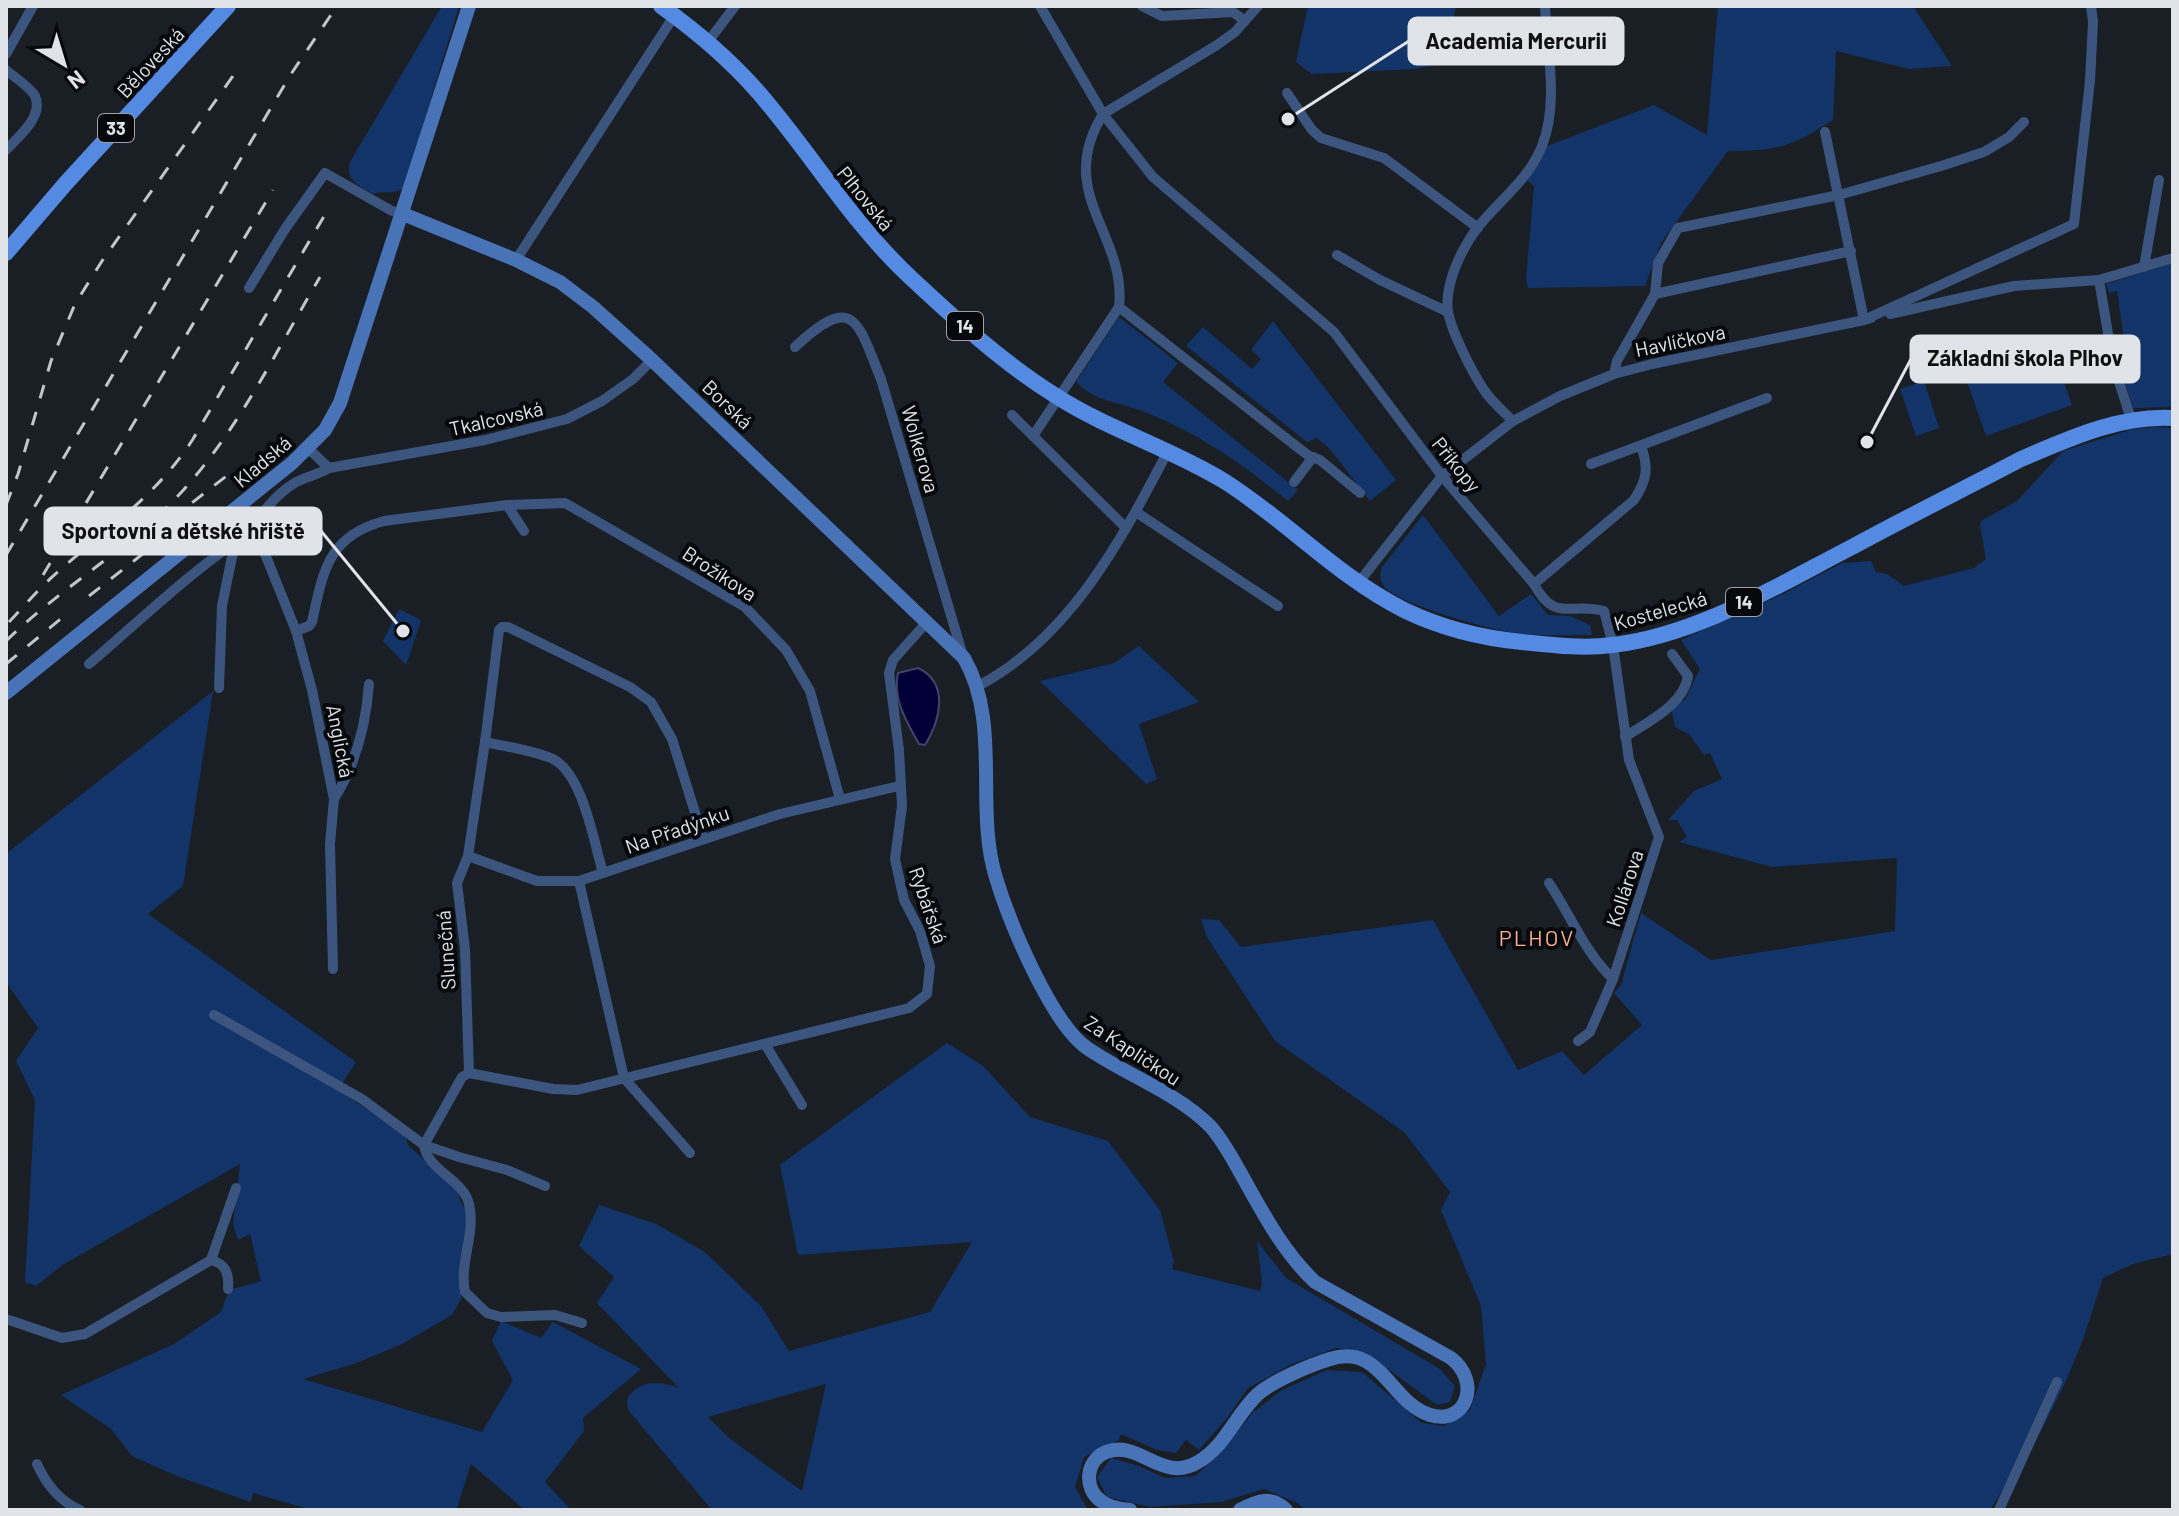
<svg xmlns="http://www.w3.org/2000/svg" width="2179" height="1516" viewBox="0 0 2179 1516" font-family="Barlow,sans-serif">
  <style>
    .green { fill: #133468; fill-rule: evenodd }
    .water { fill: #000037; stroke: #43446c; stroke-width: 2 }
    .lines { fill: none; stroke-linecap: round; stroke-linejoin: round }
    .street { stroke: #3b557f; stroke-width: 10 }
    .secondary { stroke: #4973b7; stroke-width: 14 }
    .primary { stroke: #548ae2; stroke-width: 16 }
    .rail { stroke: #c2c5cb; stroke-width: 3; stroke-dasharray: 14 14; stroke-linecap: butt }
    .labels { text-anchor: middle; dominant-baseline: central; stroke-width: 8; stroke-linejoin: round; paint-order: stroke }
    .shield { fill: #07080b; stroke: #9fa1a6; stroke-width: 2 }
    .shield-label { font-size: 18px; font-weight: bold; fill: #e0e3e8 }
    .street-label { font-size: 20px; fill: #e0e3e8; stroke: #07080b }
    .neighbourhood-label { font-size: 22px; letter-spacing: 2px; fill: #feb191; stroke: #07080b }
    .leader { fill: none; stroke: #e0e3e8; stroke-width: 3 }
    .callout-dot { fill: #e0e3e8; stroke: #07080b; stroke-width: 3 }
    .callout { fill: #e0e3e8; stroke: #e0e3e8; stroke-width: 3 }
    .callout-label { font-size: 22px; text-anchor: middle; font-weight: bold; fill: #111 }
  </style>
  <rect width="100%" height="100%" fill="#1a1e25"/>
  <g class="green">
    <path d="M 442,6 L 459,6 L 404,188 C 395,195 384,190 373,194 C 359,185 345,181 350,162 Z"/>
    <polygon points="1308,6 1456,6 1447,54 1439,64 1414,69 1312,74 1296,62"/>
    <path d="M 1718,6 L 1913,6 L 1952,66 L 1909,69 L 1836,51 L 1833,120 C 1791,147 1778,151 1728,151 L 1661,243 L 1645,286 L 1528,288 L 1526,279 L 1534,186 L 1527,180 L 1547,146 L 1654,105 L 1707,135 Z"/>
    <polygon points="2173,263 2173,407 2133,408 2119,362 2127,359 2117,291 2109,293 2106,284"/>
    <path d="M 1119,317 L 1178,363 L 1163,382 L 1298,490 L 1288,501 C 1252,472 1217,446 1176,426 C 1165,421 1153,415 1142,411 C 1118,402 1094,401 1076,382 Z"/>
    <polygon points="1273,321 1396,480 1370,501 1329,448 1317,438 1307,442 1186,346 1203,327 1252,369 1261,359 1251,350"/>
    <polygon points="2049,339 2072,405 1986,436 1963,370"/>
    <polygon points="1924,381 1939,428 1916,436 1900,389"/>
    <polygon points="2156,427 2173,428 2173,1254 2133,1264 2103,1278 2084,1337 2066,1381 2041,1431 1990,1510 1305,1510 1297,1503 1264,1489 1221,1502 1150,1507 1107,1497 1097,1477 1111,1458 1139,1466 1165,1478 1195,1476 1219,1455 1252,1413 1282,1390 1327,1370 1362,1372 1422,1423 1444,1426 1470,1410 1486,1364 1481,1306 1441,1210 1450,1192 1404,1132 1275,1041 1207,937 1201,919 1219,920 1241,947 1433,920 1518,1070 1562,1051 1584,1075 1642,1025 1614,993 1621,985 1641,913 1711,960 1895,931 1897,858 1772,867 1679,842 1687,837 1677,820 1668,820 1694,791 1722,779 1710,753 1704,755 1690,735 1675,727 1671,708 1685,700 1700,669 1681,640 1785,593 1842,563 1871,561 1876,572 1887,574 1904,586 1974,568 1986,559 1980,525 1981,521 2017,501 2063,451 2133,429"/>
    <path d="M 1423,515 L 1499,616 L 1531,594 L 1548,615 L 1570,616 L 1590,625 L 1592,635 C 1564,635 1532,637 1504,631 C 1482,627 1393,602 1383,585 C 1379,579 1380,573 1382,567 Z"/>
    <polygon points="399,609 421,620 406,665 383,641"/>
    <polygon points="1139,646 1199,702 1139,724 1157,779 1146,784 1040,681 1114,663"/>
    <polygon points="213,691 183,886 148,914 356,1062 338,1090 401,1132 407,1140 407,1144 455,1188 467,1214 461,1266 461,1299 452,1315 402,1344 354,1364 303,1379 482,1432 513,1380 492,1341 501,1321 541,1338 553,1322 641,1369 583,1418 584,1431 545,1482 571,1510 525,1510 471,1464 457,1508 460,1510 312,1510 253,1493 251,1502 179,1477 132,1456 111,1429 61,1395 174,1344 221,1312 229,1290 261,1281 250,1234 238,1240 233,1225 240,1164 64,1264 36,1286 25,1282 35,1100 16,1061 38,1028 6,982 6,854"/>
    <path d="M 947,1043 L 983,1066 L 1030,1117 L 1108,1141 L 1160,1210 L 1174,1262 L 1172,1269 L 1260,1291 L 1262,1283 L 1257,1241 L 1286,1278 L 1440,1369 L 1455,1386 L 1450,1402 L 1437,1405 L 1366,1353 L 1336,1348 L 1292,1364 L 1248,1388 L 1227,1418 L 1199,1450 L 1186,1440 L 1176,1453 L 1157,1450 L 1121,1434 L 1119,1440 L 1084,1457 L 1075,1487 L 1088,1510 L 712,1510 L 628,1410 L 627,1399 C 639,1379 661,1381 679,1388 L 597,1303 L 614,1277 L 579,1246 L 599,1205 L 656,1224 L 705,1252 L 761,1306 L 789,1351 L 930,1312 L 972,1242 L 798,1255 L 780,1165 ZM 826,1384 L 802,1491 L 729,1438 L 708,1417 Z"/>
  </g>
  <path class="water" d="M 918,668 C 950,683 940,721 925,745 L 919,744 C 907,722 892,699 898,673 Z"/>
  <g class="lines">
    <g class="street">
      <path d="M 1040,6 L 1103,114 L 1153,177 L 1334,332 L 1442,476 L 1534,584 L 1634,500 C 1647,480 1649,468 1641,446"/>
      <polyline points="1142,6 1162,16 1233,12 1245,21"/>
      <polyline points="707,43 735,6"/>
      <polyline points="6,54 33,6"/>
      <path d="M 6,70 C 14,77 30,87 35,96 C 44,117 18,137 6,150"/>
      <polyline points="1287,93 1312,130 1321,138 1384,158 1478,228"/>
      <polyline points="1825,132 1864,320 1871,318"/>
      <polyline points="1337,255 1380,280 1448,312"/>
      <polyline points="516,260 674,16"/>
      <polyline points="2144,267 2159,180"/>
      <polyline points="2099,280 2113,363 2131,419"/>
      <polyline points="249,288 285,229 325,173 392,211 403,214"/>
      <polyline points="1655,294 1851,251"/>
      <polyline points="1119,307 1296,446 1309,456 1320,460 1360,493"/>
      <polyline points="1890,314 2014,286 2099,280 2173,258"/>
      <path d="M 795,347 C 854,292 857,320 881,379 L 963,656"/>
      <polyline points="1614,374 1617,361 1655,294 1658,263 1678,228 1839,195 1941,166 1984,152 2009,137 2024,122"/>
      <polyline points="1012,415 1126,528"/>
      <path d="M 1513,421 C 1503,411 1491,401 1484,390 C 1472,372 1452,333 1448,312 C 1444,284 1462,248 1478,227 C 1500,200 1529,179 1542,146 C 1559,103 1547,50 1545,6"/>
      <path d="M 1033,436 L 1119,307 C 1127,234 1054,194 1103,114 L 1217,45 L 1235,32 L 1258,6"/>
      <polyline points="1591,464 1767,398"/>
      <polyline points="329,468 485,440 567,419 602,401 633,379 652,360"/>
      <polyline points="1294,482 1313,457"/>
      <polyline points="507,505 565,503 745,607 786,650 810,691 840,799"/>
      <polyline points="1136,512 1278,606"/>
      <polyline points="255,529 296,631 312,690 334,799 330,844 333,969"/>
      <polyline points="1359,582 1442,476 1513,421 1560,396 1614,374 1652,364 1864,320 2074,224 2090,81 2093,22 2091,6"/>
      <path d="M 1534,584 C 1555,623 1569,602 1604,611 L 1613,645 L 1629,760 L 1659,837 L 1613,979 L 1590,1032 L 1578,1041"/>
      <path d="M 296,631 L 309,626 L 312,622 C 323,571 328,536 384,521 L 507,505 L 524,531"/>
      <path d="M 89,664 C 143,618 195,567 255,529 C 257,515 280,492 293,484 C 304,477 318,475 329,468 L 309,449"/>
      <path d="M 978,686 C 1070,638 1122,539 1168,451"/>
      <polyline points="219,688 222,606 235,542"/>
      <path d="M 1625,737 C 1647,722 1684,705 1688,676 L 1672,654"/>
      <path d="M 485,742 C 507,747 533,750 553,759 C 583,774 594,843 603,873"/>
      <path d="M 334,799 C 356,764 366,725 369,684"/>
      <polyline points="468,856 537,881 579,881 780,814 899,786"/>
      <polyline points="579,881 624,1078 690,1153"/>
      <path d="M 1549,883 C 1570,914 1585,953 1613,979"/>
      <polyline points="214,1015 362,1099 424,1145 459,1157 507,1170 545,1186"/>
      <polyline points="765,1044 802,1105"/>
      <polyline points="469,1073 553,1089 577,1090 909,1008 927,994 930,966 920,931 904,900 895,859 902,806 899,750 889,673 893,660 926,623"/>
      <polyline points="469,1073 465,949 457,883 468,856 485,742 499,630 502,627 508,627 630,687 651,702 672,739 703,838"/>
      <path d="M 469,1073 L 462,1077 L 424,1145 C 427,1170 464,1180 469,1204 C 476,1234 459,1262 465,1292 L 487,1313 L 501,1317 L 555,1315 L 582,1323"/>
      <polyline points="211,1260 236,1188"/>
      <path d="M 6,1319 L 62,1338 L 85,1334 L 211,1260 C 227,1264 229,1275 228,1289"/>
      <path d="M 37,1464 C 46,1484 59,1501 80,1510"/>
      <polyline points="1999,1510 2057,1382"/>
    </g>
    <g class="secondary">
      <path d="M 403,214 L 516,260 L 560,282 L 593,307 L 652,360 L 964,658 C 1002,724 974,807 996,878 C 1009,921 1051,1023 1087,1048 C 1126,1075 1176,1092 1210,1126 C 1222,1139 1231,1156 1240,1172 C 1262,1211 1282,1251 1315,1282 L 1451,1358 C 1482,1382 1466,1426 1430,1415 C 1389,1402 1382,1343 1330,1359 C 1310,1365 1273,1381 1258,1394 C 1236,1414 1225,1447 1198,1462 C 1162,1484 1139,1439 1106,1452 C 1086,1460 1083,1488 1101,1501 C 1108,1507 1120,1509 1130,1510"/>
      <polyline points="6,693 292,463 325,430 340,403 469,6"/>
      <path d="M 1240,1510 C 1257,1501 1271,1495 1286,1510"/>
    </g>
    <g class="primary">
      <path d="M 661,6 C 696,31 731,61 759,93 C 811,153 851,222 910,277 C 955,319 1003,363 1056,396 C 1109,430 1170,448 1224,481 C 1286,520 1338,577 1404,610 C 1441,628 1481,638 1522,642 C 1551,645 1583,649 1612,645 C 1698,635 1778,585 1854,546 C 1909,516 1966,488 2021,459 C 2070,438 2120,415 2173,418"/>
      <polyline points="6,253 66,183 228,6"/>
    </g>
    <g class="rail">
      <polyline points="6,505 18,474 51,361 75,304 102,261 233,76"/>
      <polyline points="148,537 229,474"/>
      <polyline points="6,555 291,74 337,6"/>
      <polyline points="43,575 273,190"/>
      <polyline points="89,596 163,538"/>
      <path d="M 9,622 C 26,604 42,585 61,569 C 110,526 157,495 193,439 L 330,206"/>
      <path d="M 6,641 C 55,593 116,557 165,509 C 232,444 273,356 320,277"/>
      <polyline points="6,664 63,617"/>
    </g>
  </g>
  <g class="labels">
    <g class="shield">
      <rect x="98" y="114" width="36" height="28" rx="6"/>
      <rect x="947" y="312" width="36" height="28" rx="6"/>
      <rect x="1726" y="588" width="36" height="28" rx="6"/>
    </g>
    <g class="shield-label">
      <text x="116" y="128">33</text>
      <text x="965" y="326">14</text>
      <text x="1744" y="602">14</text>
    </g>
    <g class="street-label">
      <text transform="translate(150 62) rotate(-47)">Běloveská</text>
      <text transform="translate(866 198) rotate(51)">Plhovská</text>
      <text transform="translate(1680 340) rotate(-12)">Havlíčkova</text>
      <text transform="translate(728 404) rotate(44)">Borská</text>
      <text transform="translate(496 418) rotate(-13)">Tkalcovská</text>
      <text transform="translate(921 449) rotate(74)">Wolkerova</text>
      <text transform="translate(262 461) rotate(-40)">Kladská</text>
      <text transform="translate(1457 464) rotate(51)">Příkopy</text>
      <text transform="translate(720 573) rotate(33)">Brožíkova</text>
      <text transform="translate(1660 610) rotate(-16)">Kostelecká</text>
      <text transform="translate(341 741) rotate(79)">Anglická</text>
      <text transform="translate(677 829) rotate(-19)">Na Přadýnku</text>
      <text transform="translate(1624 888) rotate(-72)">Kollárova</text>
      <text transform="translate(929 905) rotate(71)">Rybářská</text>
      <text transform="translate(445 950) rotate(-94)">Slunečná</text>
      <text transform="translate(1133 1050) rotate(33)">Za Kapličkou</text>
    </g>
    <g class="neighbourhood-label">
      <text x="1537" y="937">PLHOV</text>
    </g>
  </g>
  <path class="leader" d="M1288 119L1409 41M1867 442L1911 359M403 631L321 531"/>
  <g class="callout-dot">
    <circle cx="1288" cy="119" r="8"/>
    <circle cx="1867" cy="442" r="8"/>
    <circle cx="403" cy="631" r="8"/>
  </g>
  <g class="callout">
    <rect x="1409" y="18" width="214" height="46" rx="8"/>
    <rect x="1911" y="336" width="228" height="46" rx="8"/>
    <rect x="45" y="508" width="276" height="46" rx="8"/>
  </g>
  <g class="callout-label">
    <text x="1516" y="49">Academia Mercurii</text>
    <text x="2025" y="366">Základní škola Plhov</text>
    <text x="183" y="539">Sportovní a dětské hřiště</text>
  </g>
  <rect width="2179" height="1516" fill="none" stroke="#e0e3e8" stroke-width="16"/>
  <g transform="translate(64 64) rotate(142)" stroke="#07080b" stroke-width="6" paint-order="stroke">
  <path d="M0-6L14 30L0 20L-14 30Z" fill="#e0e3e8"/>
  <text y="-12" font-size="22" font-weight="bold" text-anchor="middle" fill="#e0e3e8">N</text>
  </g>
</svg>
